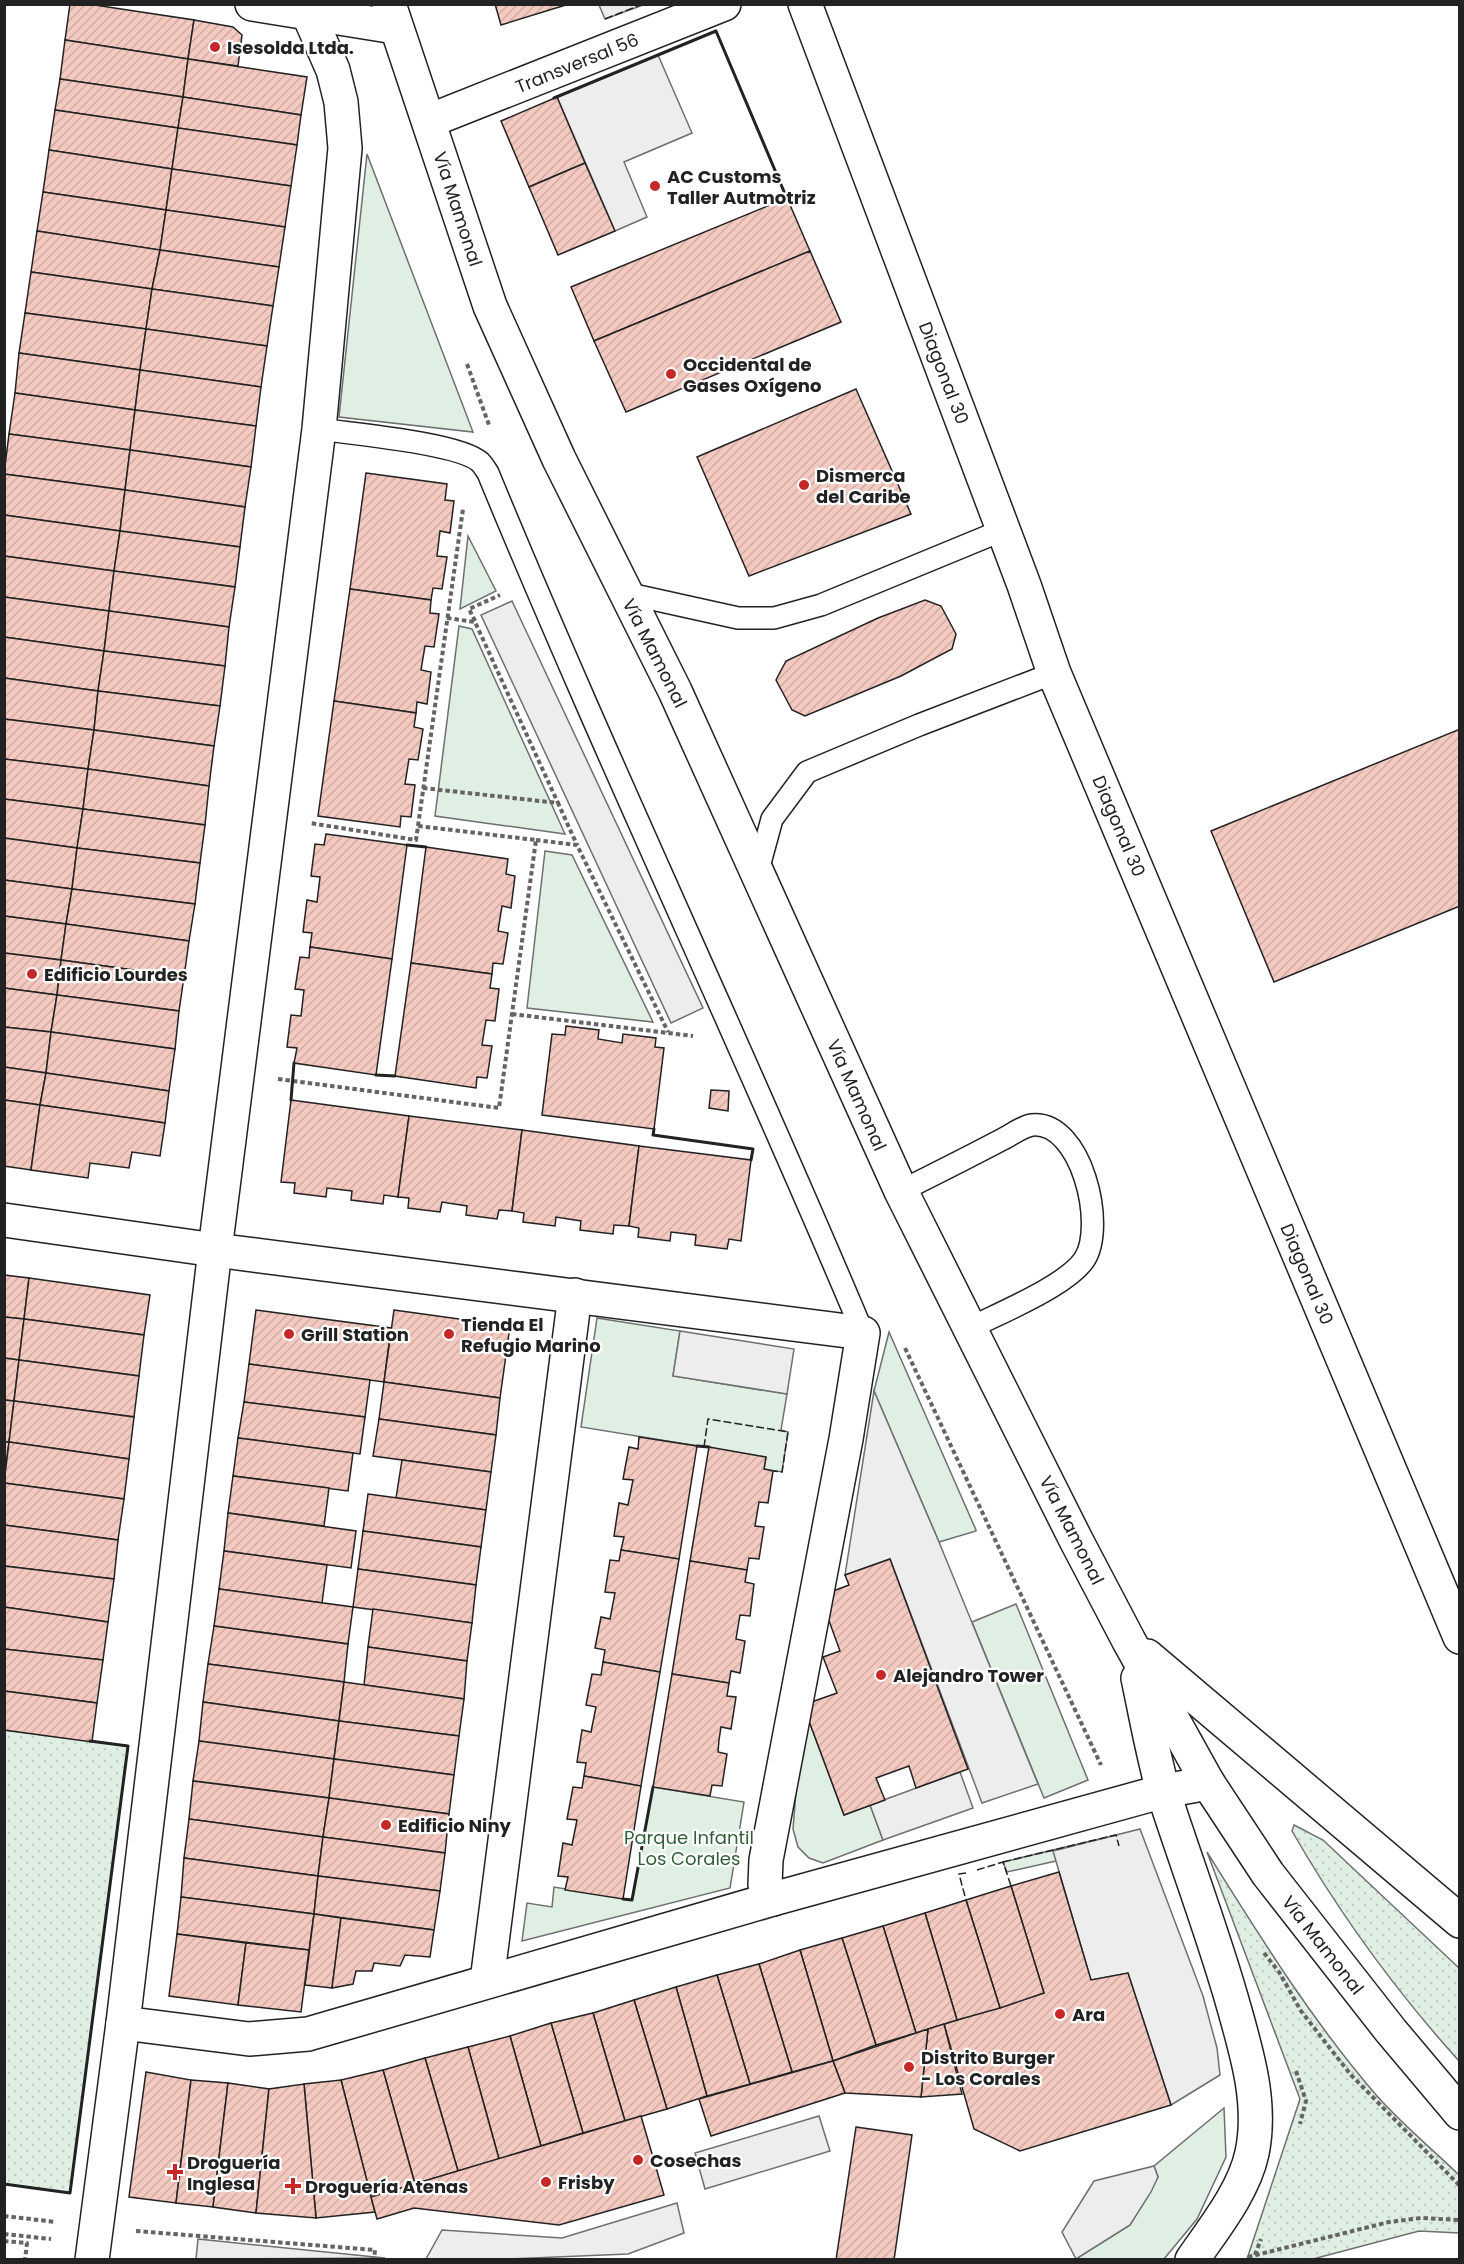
<svg xmlns="http://www.w3.org/2000/svg" width="1464" height="2264" viewBox="0 0 1464 2264" font-family="Poppins,sans-serif">
  <style>
    .grass { fill: url(#grass-dots); stroke: #6f6f6f; stroke-width: 1.5 }
    .green { fill: #e0efe3; stroke: #6f6f6f; stroke-width: 1.5 }
    .parking { fill: #ededed; stroke: #6f6f6f; stroke-width: 1.5 }
    .building { fill: url(#building-hatch); stroke: #222; stroke-width: 1.5 }
    .lines { fill: none; stroke-linecap: round; stroke-linejoin: round }
    .lane-casing { stroke: #222; stroke-width: 24 }
    .street-casing { stroke: #222; stroke-width: 36 }
    .primary-casing { stroke: #222; stroke-width: 36 }
    .path { stroke: #646464; stroke-width: 4; stroke-dasharray: 4.5 3; stroke-linecap: butt }
    .lane { stroke: #fff; stroke-width: 21 }
    .street { stroke: #fff; stroke-width: 33 }
    .primary { stroke: #fff; stroke-width: 33 }
    .fence { stroke: #222; stroke-width: 1.5; stroke-dasharray: 8 3; stroke-linecap: butt }
    .wall { stroke: #222; stroke-width: 3 }
    .poi-dot { fill: #c62828; stroke: #fff; stroke-width: 2 }
    .labels { text-anchor: middle; dominant-baseline: central; stroke-width: 4.5; stroke-linejoin: round; paint-order: stroke }
    .poi-label { font-size: 18px; font-weight: bold; fill: #222; stroke: #fff; text-anchor: start }
    .street-label { font-size: 18px; fill: #222; stroke: #fff }
    .park-label { font-size: 18px; fill: #2f5e38; stroke: #fff }
  </style>
  <defs>
    <pattern id="grass-dots" width="8" height="8" patternUnits="userSpaceOnUse" patternTransform="scale(1.5)"><rect width="8" height="8" fill="#e0efe3"/><path d="M2 2h.1M6 6h.1" fill="none" stroke="#c0cdc2" stroke-width="1.8" stroke-linecap="round"/></pattern>
    <pattern id="building-hatch" width="6" height="6" patternUnits="userSpaceOnUse" patternTransform="scale(1.5)"><rect width="6" height="6" fill="#f3c9c0"/><path d="M-1 1l2-2M0 6l6-6M5 7l2-2" fill="none" stroke="#d0aca5"/></pattern>
  </defs>
  <rect width="100%" height="100%" fill="#fff"/>
  <g class="grass">
    <polygon points="5,1730 128,1746 70,2193 5,2184"/>
    <path d="M 1294,1825 L 1323,1840 L 1459,1968 L 1459,2061 C 1396,1991 1339,1913 1292,1831 Z"/>
    <path d="M 1207,1852 C 1259,1935 1312,2021 1377,2096 C 1402,2124 1432,2149 1459,2175 L 1459,2233 L 1419,2231 L 1313,2259 L 1247,2259 L 1300,2099 Z"/>
  </g>
  <g class="green">
    <polygon points="367,154 473,432 339,417"/>
    <polygon points="468,536 496,591 460,609"/>
    <polygon points="459,626 472,629 565,834 435,816"/>
    <polygon points="545,851 572,855 653,1022 527,1008"/>
    <polygon points="597,1318 680,1331 673,1376 787,1394 781,1430 788,1432 782,1472 764,1469 766,1457 581,1427"/>
    <polygon points="889,1332 976,1530 976,1531 939,1542 874,1391"/>
    <polygon points="1016,1604 1088,1780 1044,1798 972,1622"/>
    <polygon points="803,1705 844,1815 870,1805 883,1840 823,1863 809,1858 798,1847 793,1829"/>
    <polygon points="653,1787 744,1802 730,1888 522,1941 527,1903 552,1907 554,1887 632,1900"/>
    <polygon points="1116,1835 1056,1861 1007,1872 1003,1862"/>
    <polygon points="1224,2108 1226,2157 1197,2219 1164,2259 1074,2260 1130,2225 1158,2177 1154,2166"/>
  </g>
  <g class="parking">
    <polygon points="599,5 643,5 605,19"/>
    <polygon points="658,55 692,133 624,162 647,217 615,231 557,97"/>
    <polygon points="512,601 703,1008 671,1023 481,615"/>
    <polygon points="680,1331 794,1349 787,1394 673,1376"/>
    <polygon points="874,1391 939,1542 1038,1784 982,1803 890,1559 845,1575"/>
    <polygon points="960,1772 973,1808 883,1840 870,1805"/>
    <polygon points="1140,1829 1203,1996 1217,2048 1220,2075 1171,2105 1128,1973 1091,1980 1053,1851"/>
    <polygon points="819,2116 830,2151 705,2189 695,2153"/>
    <polygon points="1154,2166 1158,2177 1151,2192 1130,2225 1076,2259 1062,2232 1094,2181"/>
    <polygon points="677,2203 684,2233 628,2254 508,2259 426,2259 442,2230 562,2238"/>
    <polygon points="198,2239 385,2258 196,2259"/>
  </g>
  <g class="building">
    <polygon points="70,4 88,4 194,20 188,59 65,40"/>
    <polygon points="495,4 569,4 501,25"/>
    <polygon points="194,20 233,27 242,35 238,66 188,59"/>
    <polygon points="65,40 188,59 183,97 60,79"/>
    <polygon points="188,59 307,77 301,115 183,97"/>
    <polygon points="60,79 183,97 178,128 55,110"/>
    <polygon points="183,97 301,115 297,145 178,128"/>
    <polygon points="557,97 585,163 529,187 501,121"/>
    <polygon points="55,110 178,128 172,169 49,150"/>
    <polygon points="178,128 297,145 291,186 172,169"/>
    <polygon points="49,150 172,169 166,210 43,192"/>
    <polygon points="585,163 615,231 558,255 529,187"/>
    <polygon points="172,169 291,186 285,227 166,210"/>
    <polygon points="43,192 166,210 160,250 37,231"/>
    <polygon points="787,198 810,251 594,341 571,287"/>
    <polygon points="166,210 285,227 279,267 160,250"/>
    <polygon points="37,231 160,250 152,289 31,272"/>
    <polygon points="160,250 279,267 273,306 152,289"/>
    <polygon points="810,251 841,322 626,412 594,341"/>
    <polygon points="31,272 152,289 146,329 25,313"/>
    <polygon points="152,289 273,306 267,346 146,329"/>
    <polygon points="25,313 146,329 140,370 19,353"/>
    <polygon points="146,329 267,346 261,387 140,370"/>
    <polygon points="19,353 140,370 135,410 15,393"/>
    <polygon points="140,370 261,387 256,426 135,410"/>
    <polygon points="856,389 911,514 749,576 697,457"/>
    <polygon points="15,393 135,410 130,450 9,434"/>
    <polygon points="135,410 256,426 251,467 130,450"/>
    <polygon points="9,434 130,450 125,490 4,474"/>
    <polygon points="130,450 251,467 245,507 125,490"/>
    <polygon points="366,473 447,484 445,500 454,501 450,533 440,531 437,556 447,557 442,589 433,588 431,600 350,589"/>
    <polygon points="4,474 125,490 120,531 4,515"/>
    <polygon points="125,490 245,507 240,547 120,531"/>
    <polygon points="4,515 120,531 114,571 4,556"/>
    <polygon points="120,531 240,547 235,587 114,571"/>
    <polygon points="4,556 114,571 109,611 4,597"/>
    <polygon points="114,571 235,587 229,627 109,611"/>
    <polygon points="350,589 431,600 430,613 439,614 434,647 425,646 421,670 431,672 427,704 417,702 416,713 334,701"/>
    <polygon points="4,597 109,611 104,651 4,637"/>
    <polygon points="925,600 941,606 956,634 952,649 901,676 805,716 792,710 776,680 786,661 878,618"/>
    <polygon points="109,611 229,627 225,666 104,651"/>
    <polygon points="4,637 104,651 98,691 4,678"/>
    <polygon points="104,651 225,666 220,706 98,691"/>
    <polygon points="4,678 98,691 94,730 4,719"/>
    <polygon points="98,691 220,706 214,746 94,730"/>
    <polygon points="334,701 416,713 414,727 423,729 418,760 409,759 405,784 415,785 411,817 401,816 400,827 318,816"/>
    <polygon points="4,719 94,730 88,769 4,759"/>
    <polygon points="1460,729 1460,906 1274,982 1211,831"/>
    <polygon points="94,730 214,746 209,786 88,769"/>
    <polygon points="4,759 88,769 83,809 4,799"/>
    <polygon points="88,769 209,786 205,825 83,809"/>
    <polygon points="4,799 83,809 77,848 4,838"/>
    <polygon points="83,809 205,825 200,863 77,848"/>
    <polygon points="326,834 407,845 392,959 310,947 312,933 303,932 307,900 317,902 320,877 311,876 315,844 324,845"/>
    <polygon points="4,838 77,848 72,889 4,880"/>
    <polygon points="426,847 508,859 506,874 515,876 511,908 502,906 498,931 508,933 503,964 493,963 492,974 411,963"/>
    <polygon points="77,848 200,863 195,904 72,889"/>
    <polygon points="4,880 72,889 66,924 4,916"/>
    <polygon points="72,889 195,904 189,941 66,924"/>
    <polygon points="4,916 66,924 61,960 4,953"/>
    <polygon points="66,924 189,941 184,977 61,960"/>
    <polygon points="310,947 392,959 376,1075 294,1063 297,1048 287,1047 291,1015 301,1016 304,990 295,989 300,957 309,958"/>
    <polygon points="4,953 61,960 57,995 4,988"/>
    <polygon points="61,960 184,977 179,1011 57,995"/>
    <polygon points="411,963 492,974 490,988 499,989 495,1021 486,1020 482,1045 492,1046 487,1078 477,1077 476,1088 395,1076"/>
    <polygon points="4,988 57,995 51,1032 4,1027"/>
    <polygon points="57,995 179,1011 175,1049 51,1032"/>
    <polygon points="566,1026 599,1030 598,1039 622,1043 623,1034 656,1038 655,1047 664,1048 654,1129 542,1115 552,1034 565,1035"/>
    <polygon points="4,1027 51,1032 46,1073 4,1067"/>
    <polygon points="51,1032 175,1049 169,1091 46,1073"/>
    <polygon points="4,1067 46,1073 40,1105 4,1100"/>
    <polygon points="46,1073 169,1091 165,1123 40,1105"/>
    <polygon points="711,1090 729,1091 728,1111 709,1108"/>
    <polygon points="4,1100 40,1105 31,1170 4,1166"/>
    <polygon points="291,1100 409,1116 398,1197 384,1195 383,1204 351,1200 352,1191 327,1188 326,1197 294,1193 295,1183 281,1182"/>
    <polygon points="40,1105 165,1123 160,1156 132,1152 129,1168 90,1163 88,1178 31,1170"/>
    <polygon points="409,1116 522,1130 512,1211 499,1210 497,1219 466,1215 467,1206 442,1202 440,1212 408,1208 409,1198 398,1197"/>
    <polygon points="522,1130 639,1146 629,1226 614,1225 613,1234 580,1230 581,1221 556,1217 555,1226 523,1222 524,1213 512,1211"/>
    <polygon points="639,1146 751,1160 741,1241 729,1239 727,1249 695,1245 696,1235 671,1232 670,1241 638,1237 639,1228 629,1226"/>
    <polygon points="4,1275 29,1278 24,1319 4,1317"/>
    <polygon points="29,1278 150,1295 144,1335 24,1319"/>
    <polygon points="256,1310 391,1328 384,1382 249,1364"/>
    <polygon points="394,1310 510,1326 500,1398 384,1382"/>
    <polygon points="4,1317 24,1319 19,1360 4,1358"/>
    <polygon points="24,1319 144,1335 139,1376 19,1360"/>
    <polygon points="4,1358 19,1360 14,1401 4,1400"/>
    <polygon points="19,1360 139,1376 134,1417 14,1401"/>
    <polygon points="249,1364 370,1380 365,1417 244,1402"/>
    <polygon points="384,1382 500,1398 496,1435 379,1419"/>
    <polygon points="4,1400 14,1401 9,1442 4,1442"/>
    <polygon points="14,1401 134,1417 129,1459 9,1442"/>
    <polygon points="244,1402 365,1417 360,1454 238,1438"/>
    <polygon points="379,1419 496,1435 491,1472 373,1456"/>
    <polygon points="639,1437 697,1446 679,1559 621,1550 624,1537 614,1536 619,1503 628,1505 633,1480 623,1479 629,1447 638,1449"/>
    <polygon points="238,1438 353,1453 348,1491 233,1476"/>
    <polygon points="4,1442 9,1442 4,1482"/>
    <polygon points="9,1442 129,1459 124,1499 4,1483"/>
    <polygon points="709,1447 766,1457 764,1469 773,1471 768,1503 759,1502 755,1526 764,1527 759,1559 749,1558 747,1570 690,1561"/>
    <polygon points="402,1460 491,1472 486,1510 396,1498"/>
    <polygon points="233,1476 329,1488 324,1526 228,1513"/>
    <polygon points="4,1483 124,1499 118,1540 4,1525"/>
    <polygon points="368,1494 486,1510 481,1547 363,1531"/>
    <polygon points="228,1513 356,1531 351,1568 224,1551"/>
    <polygon points="4,1525 118,1540 114,1579 4,1566"/>
    <polygon points="363,1531 481,1547 476,1585 358,1569"/>
    <polygon points="621,1550 679,1559 660,1672 603,1662 605,1650 595,1648 601,1617 610,1619 615,1593 605,1592 610,1560 619,1561"/>
    <polygon points="224,1551 327,1565 322,1603 219,1589"/>
    <polygon points="890,1559 968,1769 916,1788 909,1766 876,1778 885,1800 844,1815 803,1705 837,1693 823,1657 840,1651 820,1596 849,1585 845,1575"/>
    <polygon points="690,1561 747,1570 745,1582 754,1584 750,1616 740,1615 736,1639 745,1641 740,1673 731,1671 729,1683 672,1674"/>
    <polygon points="4,1566 114,1579 108,1622 4,1607"/>
    <polygon points="358,1569 476,1585 472,1623 353,1607"/>
    <polygon points="219,1589 353,1607 348,1644 214,1626"/>
    <polygon points="4,1607 108,1622 103,1660 4,1649"/>
    <polygon points="373,1609 472,1623 467,1661 368,1647"/>
    <polygon points="214,1626 348,1644 344,1682 208,1664"/>
    <polygon points="368,1647 467,1661 464,1699 364,1685"/>
    <polygon points="4,1649 103,1660 97,1703 4,1691"/>
    <polygon points="603,1662 660,1672 641,1786 584,1776 586,1763 577,1762 582,1730 591,1732 596,1707 586,1705 592,1674 601,1675"/>
    <polygon points="208,1664 344,1682 339,1721 203,1702"/>
    <polygon points="672,1674 729,1683 727,1696 736,1697 731,1729 721,1727 719,1740 718,1752 727,1754 722,1786 712,1785 710,1796 653,1787"/>
    <polygon points="344,1682 464,1699 459,1736 339,1721"/>
    <polygon points="4,1691 97,1703 92,1742 4,1730"/>
    <polygon points="203,1702 339,1721 334,1759 199,1741"/>
    <polygon points="339,1721 459,1736 454,1775 334,1759"/>
    <polygon points="199,1741 334,1759 329,1798 193,1781"/>
    <polygon points="334,1759 454,1775 449,1814 329,1798"/>
    <polygon points="584,1776 641,1786 623,1899 565,1890 568,1877 558,1876 563,1843 572,1845 577,1820 567,1819 573,1787 582,1788"/>
    <polygon points="193,1781 329,1798 323,1837 189,1819"/>
    <polygon points="329,1798 449,1814 445,1853 323,1837"/>
    <polygon points="189,1819 323,1837 318,1876 184,1858"/>
    <polygon points="323,1837 445,1853 440,1891 318,1876"/>
    <polygon points="184,1858 318,1876 314,1914 181,1897"/>
    <polygon points="1059,1872 1091,1980 1128,1973 1171,2105 1020,2151 974,2129 944,2024 1044,1993 1011,1886"/>
    <polygon points="318,1876 440,1891 434,1930 314,1914"/>
    <polygon points="1011,1886 1044,1993 1000,2008 966,1900"/>
    <polygon points="181,1897 314,1914 309,1950 177,1934"/>
    <polygon points="966,1900 1000,2008 957,2020 925,1913"/>
    <polygon points="925,1913 957,2020 916,2033 883,1926"/>
    <polygon points="314,1914 341,1918 332,1988 305,1985"/>
    <polygon points="341,1918 434,1930 430,1957 405,1955 400,1966 374,1963 372,1971 356,1971 353,1984 332,1988"/>
    <polygon points="883,1926 916,2033 876,2045 842,1938"/>
    <polygon points="177,1934 246,1943 238,2005 169,1996"/>
    <polygon points="842,1938 876,2045 833,2061 800,1950"/>
    <polygon points="246,1943 309,1950 301,2012 238,2005"/>
    <polygon points="800,1950 833,2061 792,2072 759,1964"/>
    <polygon points="759,1964 792,2072 750,2084 717,1975"/>
    <polygon points="717,1975 750,2084 707,2096 676,1987"/>
    <polygon points="676,1987 707,2096 667,2109 634,2000"/>
    <polygon points="634,2000 667,2109 625,2121 593,2013"/>
    <polygon points="593,2013 625,2121 583,2133 551,2023"/>
    <polygon points="551,2023 583,2133 541,2146 510,2036"/>
    <polygon points="944,2024 962,2094 921,2097 928,2029"/>
    <polygon points="928,2029 921,2097 845,2093 833,2061"/>
    <polygon points="510,2036 541,2146 499,2159 468,2047"/>
    <polygon points="468,2047 499,2159 458,2171 425,2058"/>
    <polygon points="425,2058 458,2171 415,2184 383,2070"/>
    <polygon points="833,2061 845,2093 711,2136 699,2099"/>
    <polygon points="383,2070 415,2184 371,2197 341,2080"/>
    <polygon points="146,2072 191,2080 176,2203 129,2197"/>
    <polygon points="191,2080 228,2083 213,2207 176,2203"/>
    <polygon points="341,2080 375,2212 316,2218 304,2084"/>
    <polygon points="228,2083 269,2089 256,2213 213,2207"/>
    <polygon points="304,2084 316,2218 256,2213 269,2089"/>
    <polygon points="641,2116 664,2195 559,2225 414,2208 377,2219 371,2197"/>
    <polygon points="856,2127 912,2135 894,2260 836,2260"/>
  </g>
  <g class="lines">
    <g class="lane-casing">
      <g id="lane">
        <path d="M 319,429 C 352,434 459,443 480,462 C 483,465 486,470 488,473 C 607,762 742,1045 863,1333"/>
        <polyline points="625,593 738,618 774,618 821,605 1003,530"/>
        <polyline points="757,874 772,819 807,772 919,725 1054,673"/>
        <path d="M 901,1191 C 935,1174 969,1157 1003,1139 C 1011,1135 1023,1126 1032,1125 C 1081,1120 1107,1226 1084,1260 C 1066,1286 1000,1313 970,1328"/>
      </g>
    </g>
    <g class="street-casing">
      <g id="street">
        <polyline points="252,4 395,27"/>
        <polyline points="805,4 1024,585 1054,673 1460,1637"/>
        <polyline points="429,121 724,4"/>
        <polyline points="4,1220 215,1250 863,1333 846,1439 766,1860 765,1885 773,1899"/>
        <polyline points="487,1981 575,1295"/>
        <polyline points="123,2023 249,2039 308,2034 773,1899 1164,1791 1208,1783"/>
        <polyline points="92,2260 123,2023 215,1250 319,429 345,148 341,102 333,70 308,13"/>
      </g>
    </g>
    <g class="primary-casing">
      <g id="primary">
        <polyline points="389,4 490,306 559,459 675,691 901,1191 1076,1540 1129,1641 1208,1783 1268,1874 1391,2031 1460,2113"/>
        <polyline points="1147,1656 1460,1921"/>
        <path d="M 1138,1678 C 1146,1716 1153,1756 1164,1794 C 1186,1862 1211,1928 1231,1997 C 1245,2047 1263,2101 1252,2153 C 1244,2191 1214,2228 1192,2260"/>
      </g>
    </g>
    <g class="path">
      <polyline points="467,364 489,425"/>
      <polyline points="447,618 475,622 558,803"/>
      <polyline points="475,621 469,609 500,595"/>
      <polyline points="423,788 558,803 577,845"/>
      <polyline points="418,826 463,509"/>
      <polyline points="536,840 577,845 668,1032"/>
      <polyline points="512,1014 693,1036"/>
      <polyline points="278,1079 499,1108 536,840 418,826 416,840 310,823"/>
      <polyline points="905,1348 1101,1765"/>
      <polyline points="1264,1953 1279,1972 1301,2011 1351,2075 1460,2186"/>
      <polyline points="1296,2071 1306,2101 1300,2124"/>
      <polyline points="4,2216 56,2222"/>
      <polyline points="136,2231 375,2250 374,2260"/>
      <polyline points="4,2234 51,2239"/>
      <polyline points="4,2241 27,2243 25,2260"/>
      <polyline points="1255,2255 1261,2239"/>
      <polyline points="1248,2257 1389,2222 1421,2218 1460,2220"/>
    </g>
    <use href="#lane" class="lane"/>
    <use href="#street" class="street"/>
    <use href="#primary" class="primary"/>
    <g class="fence">
      <polyline points="605,19 643,4"/>
      <polyline points="704,1447 708,1419 788,1432 782,1472 773,1471"/>
      <polyline points="1003,1862 1116,1835 1119,1846"/>
      <polyline points="977,1870 1003,1862 1011,1886"/>
      <polyline points="966,1873 959,1874 966,1900"/>
    </g>
    <g class="wall">
      <polyline points="554,98 716,31 788,201"/>
      <polyline points="407,845 426,847"/>
      <polyline points="376,1075 395,1076"/>
      <polyline points="291,1100 294,1063"/>
      <polyline points="654,1129 653,1135 753,1149 751,1160"/>
      <polyline points="697,1446 709,1447"/>
      <polyline points="623,1899 632,1900 653,1787"/>
      <polyline points="4,2184 70,2193 128,1746 90,1741"/>
    </g>
  </g>
  <g class="poi-dot">
    <circle cx="215" cy="47" r="6"/>
    <circle cx="655" cy="186" r="6"/>
    <circle cx="671" cy="374" r="6"/>
    <circle cx="804" cy="485" r="6"/>
    <circle cx="32" cy="974" r="6"/>
    <circle cx="289" cy="1334" r="6"/>
    <circle cx="449" cy="1334" r="6"/>
    <circle cx="881" cy="1675" r="6"/>
    <circle cx="386" cy="1825" r="6"/>
    <circle cx="1060" cy="2014" r="6"/>
    <circle cx="909" cy="2067" r="6"/>
    <circle cx="638" cy="2160" r="6"/>
    <path d="M172 2163h6v6h6v6h-6v6h-6v-6h-6v-6h6z"/>
    <circle cx="546" cy="2182" r="6"/>
    <path d="M290 2177h6v6h6v6h-6v6h-6v-6h-6v-6h6z"/>
  </g>
  <g class="labels">
    <g class="poi-label">
      <text x="227" y="47">Isesolda Ltda.</text>
      <text x="667" y="176">AC Customs<tspan x="667" dy="21">Taller Autmotriz</tspan></text>
      <text x="683" y="364">Occidental de<tspan x="683" dy="21">Gases Oxígeno</tspan></text>
      <text x="816" y="475">Dismerca<tspan x="816" dy="21">del Caribe</tspan></text>
      <text x="44" y="974">Edificio Lourdes</text>
      <text x="461" y="1324">Tienda El<tspan x="461" dy="21">Refugio Marino</tspan></text>
      <text x="301" y="1334">Grill Station</text>
      <text x="893" y="1675">Alejandro Tower</text>
      <text x="398" y="1825">Edificio Niny</text>
      <text x="1072" y="2014">Ara</text>
      <text x="921" y="2057">Distrito Burger<tspan x="921" dy="21">- Los Corales</tspan></text>
      <text x="650" y="2160">Cosechas</text>
      <text x="187" y="2162">Droguería<tspan x="187" dy="21">Inglesa</tspan></text>
      <text x="558" y="2182">Frisby</text>
      <text x="305" y="2186">Droguería Atenas</text>
    </g>
    <g class="street-label">
      <text transform="translate(577 63) rotate(-22)">Transversal 56</text>
      <text transform="translate(458 209) rotate(72)">Vía Mamonal</text>
      <text transform="translate(944 373) rotate(69)">Diagonal 30</text>
      <text transform="translate(655 653) rotate(63)">Vía Mamonal</text>
      <text transform="translate(1119 826) rotate(67)">Diagonal 30</text>
      <text transform="translate(857 1095) rotate(66)">Vía Mamonal</text>
      <text transform="translate(1307 1274) rotate(67)">Diagonal 30</text>
      <text transform="translate(1072 1530) rotate(63)">Vía Mamonal</text>
      <text transform="translate(1323 1945) rotate(52)">Vía Mamonal</text>
    </g>
    <g class="park-label">
      <text x="689" y="1837">Parque Infantil<tspan x="689" dy="21">Los Corales</tspan></text>
    </g>
  </g>
  <rect width="1464" height="2264" fill="none" stroke="#222222" stroke-width="12"/>
</svg>
